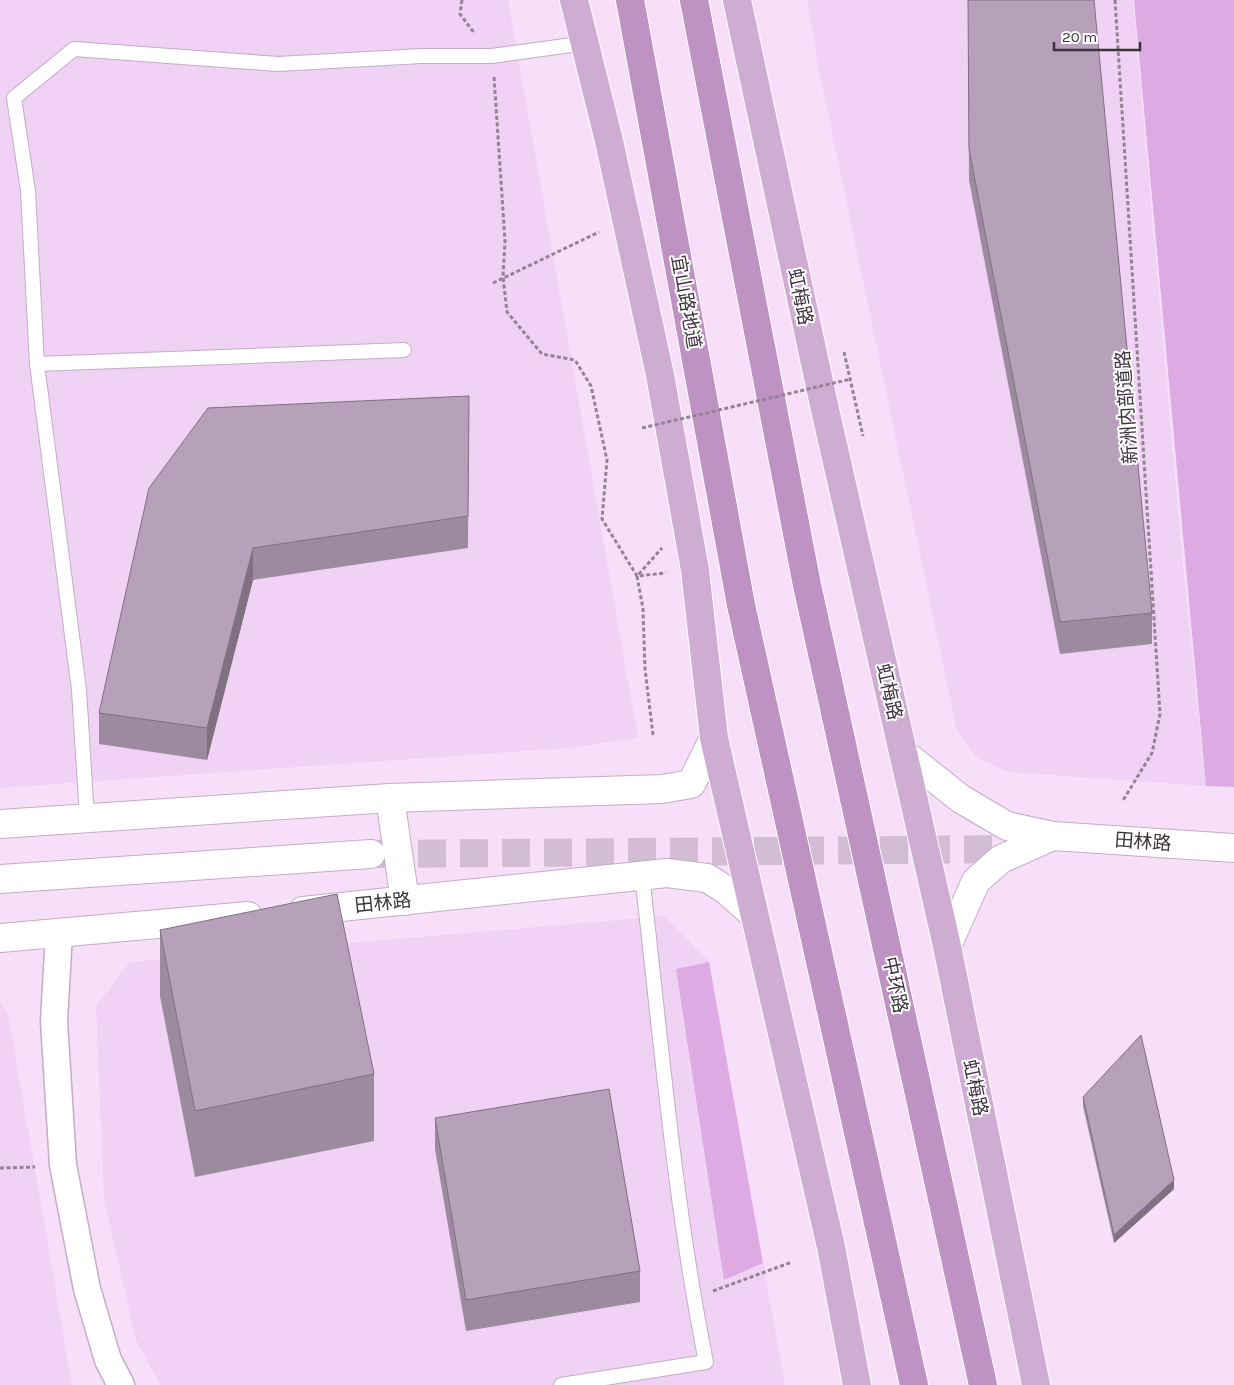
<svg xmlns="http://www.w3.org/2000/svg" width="1234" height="1385" viewBox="0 0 1234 1385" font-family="Karla,'Noto Sans SC',sans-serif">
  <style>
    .built { fill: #f0d2f4 }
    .green { fill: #ddaae3 }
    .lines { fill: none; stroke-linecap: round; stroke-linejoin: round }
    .tertiary-tunnel { stroke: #d2bdd4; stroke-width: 28; stroke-dasharray: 28 14; stroke-linecap: butt }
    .service-casing { stroke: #c4acc6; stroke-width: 16 }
    .minor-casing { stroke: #c4acc6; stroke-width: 29 }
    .tertiary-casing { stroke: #c4acc6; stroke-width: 30 }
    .primary-casing { stroke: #fff; stroke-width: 30 }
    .trunk-casing { stroke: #fff; stroke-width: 30 }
    .path { stroke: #938395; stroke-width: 3; stroke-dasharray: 4 2.5; stroke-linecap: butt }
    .service { stroke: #fff; stroke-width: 14 }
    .minor { stroke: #fff; stroke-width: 26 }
    .tertiary { stroke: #fff; stroke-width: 28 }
    .primary { stroke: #cfadd3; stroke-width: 28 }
    .trunk { stroke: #bf92c4; stroke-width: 28 }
    .path-bridge { stroke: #938395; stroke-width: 3; stroke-dasharray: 4 2.5; stroke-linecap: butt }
    .wall { fill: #9d8aa0 }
    .shaded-wall { fill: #807082 }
    .building { fill: #b7a0ba; stroke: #807082 }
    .labels { text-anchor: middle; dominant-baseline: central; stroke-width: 4; stroke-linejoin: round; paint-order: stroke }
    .street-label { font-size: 19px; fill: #3c333d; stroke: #fff }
  </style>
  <rect width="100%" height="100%" fill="#f7dffa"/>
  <g class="built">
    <polygon points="0,0 508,0 638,738 568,748 0,788"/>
    <polygon points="807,0 1133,0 1182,556 1206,786 1008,772 977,758 957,731 819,70"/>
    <polygon points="665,916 709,962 785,1385 160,1385 136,1340 104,1199 96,1006 130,962"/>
    <polygon points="0,1003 8,1013 72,1385 0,1385"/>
  </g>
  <g class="green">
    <polygon points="1134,0 1234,0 1234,787 1206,786"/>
    <polygon points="709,962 763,1263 724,1280 676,969"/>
  </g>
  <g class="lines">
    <polyline class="tertiary-tunnel" points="376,854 1030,849"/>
    <g class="service-casing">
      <g id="service">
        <polyline points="37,364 404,350"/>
        <polyline points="87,817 79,690 37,364 28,191 14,98 74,49 278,64 421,56 492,56 586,43"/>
        <path d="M 561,1385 L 706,1362 C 674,1202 661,1038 642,876"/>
      </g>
    </g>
    <g class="minor-casing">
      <polyline id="minor" points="59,934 54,1021 63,1165 87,1289 108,1360 121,1385"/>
    </g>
    <g class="tertiary-casing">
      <g id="tertiary">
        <polyline points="903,753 961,799 1007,826 1053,836 1001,859 976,881 947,946"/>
        <polyline points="390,798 405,901"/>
        <polyline points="0,824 390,798 662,789 691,784 714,738"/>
        <polyline points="1053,836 1234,848"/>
        <polyline points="0,879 371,854"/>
        <polyline points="303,911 667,873 707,878 726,890 753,914"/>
        <polyline points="0,938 248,916"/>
      </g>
    </g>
    <g class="primary-casing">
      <g id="primary">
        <polyline points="574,0 609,141 660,375 695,570 714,738 831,1247 857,1385"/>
        <polyline points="737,0 824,405 947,946 1036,1385"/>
      </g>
    </g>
    <g class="trunk-casing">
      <g id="trunk">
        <polyline points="630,0 741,605 914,1385"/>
        <polyline points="694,0 807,585 983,1385"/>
      </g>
    </g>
    <g class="path">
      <polyline points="462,0 460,14 475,34"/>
      <polyline points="1115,0 1160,714 1152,753 1122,802"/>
      <polyline points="494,77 505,241 503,277 507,312 542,354 575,360 591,386 607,460 602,519 637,576 666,573"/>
      <polyline points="493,283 599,232"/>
      <polyline points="844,352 863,436"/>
      <polyline points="653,735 645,669 643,609 637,576 662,548"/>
      <polyline points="0,1168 35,1167"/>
      <polyline points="713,1291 792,1262"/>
    </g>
    <use href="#service" class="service"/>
    <use href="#minor" class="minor"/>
    <use href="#tertiary" class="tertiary"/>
    <use href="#primary" class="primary"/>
    <use href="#trunk" class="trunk"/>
    <polyline class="path-bridge" points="642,428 851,379"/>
  </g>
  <g class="wall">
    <polygon points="968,0 1152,613 1152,644 1060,654 969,180"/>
    <polygon points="469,396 468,548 253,580 207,760 99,744 99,713 208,408"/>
    <polygon points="160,930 374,1074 374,1141 195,1177 160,996"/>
    <polygon points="1083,1097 1174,1189 1114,1243 1083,1106"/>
    <polygon points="435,1118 640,1271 640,1302 466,1331 435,1149"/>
  </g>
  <g class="shaded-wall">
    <polygon points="253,548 253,580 207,760 207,728"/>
    <polygon points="1174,1180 1174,1189 1114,1243 1114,1235"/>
  </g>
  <g class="building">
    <polygon points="968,0 1094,0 1152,613 1060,622 969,149"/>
    <polygon points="469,396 468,516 253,548 207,728 99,713 149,488 208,408"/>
    <polygon points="337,894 374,1074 195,1111 160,930"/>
    <polygon points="1141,1035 1174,1180 1114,1235 1083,1097"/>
    <polygon points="609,1089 640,1271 466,1300 435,1118"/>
  </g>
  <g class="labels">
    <g class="street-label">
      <text transform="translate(800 297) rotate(78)">虹梅路</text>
      <text transform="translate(686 302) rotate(80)">宜山路地道</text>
      <text transform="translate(1127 407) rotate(-94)">新洲内部道路</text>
      <text transform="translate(889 692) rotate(77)">虹梅路</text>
      <text transform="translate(1143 842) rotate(4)">田林路</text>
      <text transform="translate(383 903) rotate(-6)">田林路</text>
      <text transform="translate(895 985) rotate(78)">中环路</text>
      <text transform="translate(975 1088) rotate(78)">虹梅路</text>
    </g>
  </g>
  <path d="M1054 42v8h86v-8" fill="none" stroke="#3c333d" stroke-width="2.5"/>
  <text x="1062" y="42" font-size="15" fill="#3c333d" stroke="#ffffff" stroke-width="4" paint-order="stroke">20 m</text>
</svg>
